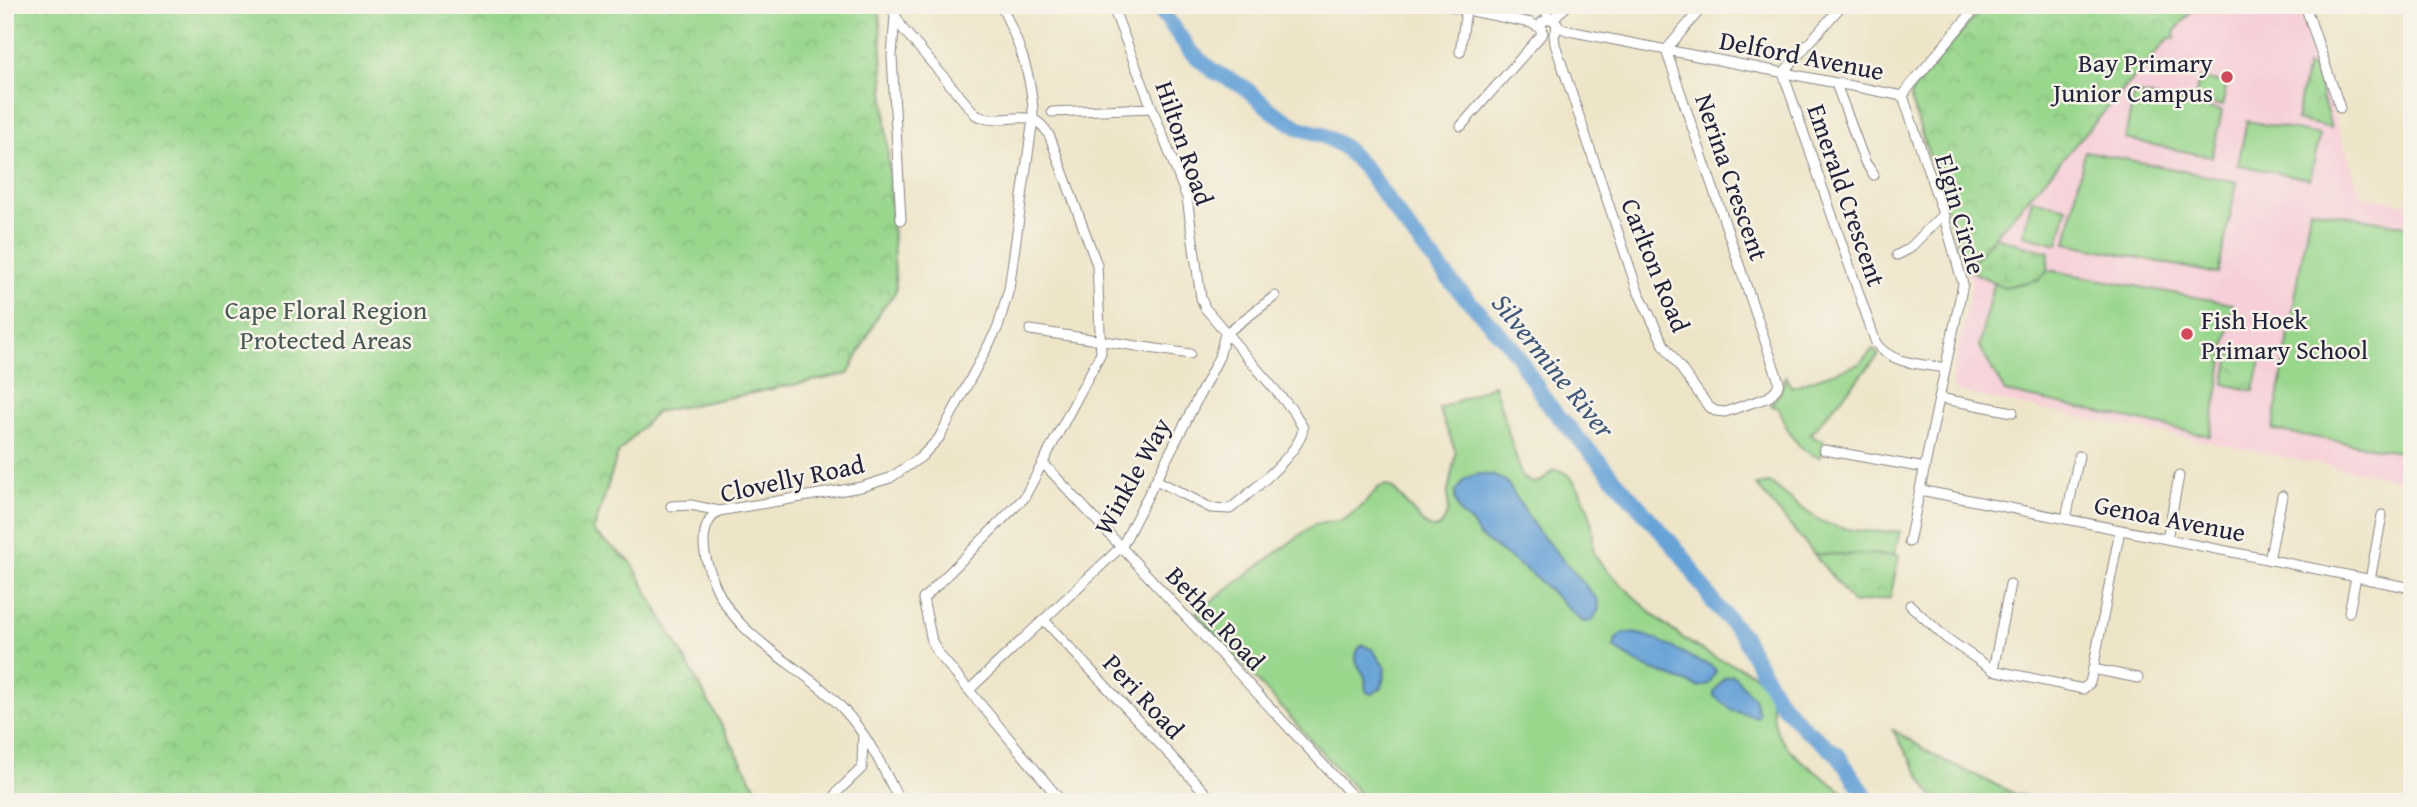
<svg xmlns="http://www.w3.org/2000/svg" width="2417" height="807" viewBox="0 0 2417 807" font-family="'Gentium Book Plus',serif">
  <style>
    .built { fill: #f6cfd8 }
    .grass { fill: #99d78d; stroke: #5e7c64; stroke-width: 2 }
    .wetland { fill: url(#wetland-marsh); stroke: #5e7c64; stroke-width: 2 }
    .park { fill: url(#park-crowns); stroke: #5e7c64; stroke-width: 2 }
    .water { fill: #67a3d7; stroke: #446289; stroke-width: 2 }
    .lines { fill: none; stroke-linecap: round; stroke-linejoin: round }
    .river { stroke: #67a3d7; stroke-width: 16 }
    .street-casing { stroke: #888482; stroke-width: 11 }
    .street { stroke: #fff; stroke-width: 9 }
    .poi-dot { fill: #d1495b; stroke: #f7f3e8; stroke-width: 2.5 }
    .labels { text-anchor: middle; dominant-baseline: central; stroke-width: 5; stroke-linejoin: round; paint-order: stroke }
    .street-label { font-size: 26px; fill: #22223b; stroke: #f7f3e8 }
    .poi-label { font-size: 26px; fill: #22223b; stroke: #f7f3e8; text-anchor: end }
    .park-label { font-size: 26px; fill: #465854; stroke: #f7f3e8 }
    .water-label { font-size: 28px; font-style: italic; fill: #3e5679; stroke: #f7f3e8 }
  </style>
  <defs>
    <pattern id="wetland-marsh" width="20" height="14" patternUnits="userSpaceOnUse" patternTransform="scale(1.75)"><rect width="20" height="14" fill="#99d78d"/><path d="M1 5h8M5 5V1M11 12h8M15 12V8" fill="none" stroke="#84b87b"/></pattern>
    <pattern id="park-crowns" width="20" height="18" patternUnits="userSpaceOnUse" patternTransform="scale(1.75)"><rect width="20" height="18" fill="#99d78d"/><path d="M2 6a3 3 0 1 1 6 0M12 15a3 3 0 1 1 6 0" fill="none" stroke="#84b87b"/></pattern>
  </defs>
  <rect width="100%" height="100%" fill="#f7f3e8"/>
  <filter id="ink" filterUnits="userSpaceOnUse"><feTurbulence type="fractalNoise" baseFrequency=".0143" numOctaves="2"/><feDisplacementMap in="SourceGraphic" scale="14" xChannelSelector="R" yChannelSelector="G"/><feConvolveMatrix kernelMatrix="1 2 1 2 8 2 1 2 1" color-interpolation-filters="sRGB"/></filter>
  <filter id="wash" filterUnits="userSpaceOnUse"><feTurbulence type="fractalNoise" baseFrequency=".00686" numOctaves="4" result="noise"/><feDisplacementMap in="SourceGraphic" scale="28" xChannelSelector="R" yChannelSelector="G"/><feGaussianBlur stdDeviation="1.57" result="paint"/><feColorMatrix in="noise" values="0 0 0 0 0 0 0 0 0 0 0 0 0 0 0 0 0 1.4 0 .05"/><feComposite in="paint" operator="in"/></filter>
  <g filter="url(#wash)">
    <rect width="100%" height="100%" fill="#eee5c9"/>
    <polygon class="built" points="2197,5 2296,5 2361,195 2412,205 2412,482 2015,404 1956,391 1951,385 1972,283 1966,269 2169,38 2175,39 2174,32"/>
    <g class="grass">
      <polygon points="2134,93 2222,111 2212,157 2125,139"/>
      <polygon points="2247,121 2320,135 2310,179 2238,165"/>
      <polygon points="2085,151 2237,182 2218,274 2066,243"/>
      <polygon points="2032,199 2067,208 2058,244 2023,235"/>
      <polygon points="2310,209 2412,227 2412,454 2273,430"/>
      <path d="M 2048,270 L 2233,304 L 2210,436 L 2005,392 L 1979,346 L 1993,284 C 2011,288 2035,284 2048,270 Z"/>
      <path d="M 1873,349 L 1879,355 L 1810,434 L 1814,438 L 1824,440 L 1820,457 C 1798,453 1785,428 1779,408 L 1770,405 L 1780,393 L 1786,376 L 1791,387 L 1859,364 Z"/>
      <path d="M 1494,385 L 1522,477 L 1532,483 L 1542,481 L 1553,470 C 1575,468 1590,508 1592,527 C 1594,536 1592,545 1594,553 C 1597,560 1602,564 1607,570 C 1636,599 1668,632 1705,652 C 1722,663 1747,666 1762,681 C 1775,694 1770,720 1779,736 C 1795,762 1833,782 1856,802 L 1367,802 L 1196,613 L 1315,524 L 1344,520 L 1363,505 L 1378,488 L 1385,485 L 1393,488 L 1422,522 L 1431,528 L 1438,528 L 1442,525 L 1448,512 L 1448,492 L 1456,452 L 1439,409 Z"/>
      <path d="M 1771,483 C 1785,494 1799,507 1814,517 C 1837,532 1874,533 1900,531 L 1894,555 L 1814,554 L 1756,485 Z"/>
    </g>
    <polygon class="wetland" points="1994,237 2049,252 2048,270 2040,279 2004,287 1966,269"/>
    <g class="park">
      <polygon points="5,5 879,5 896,292 881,310 848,374 656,412 618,453 593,532 631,562 764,802 5,802"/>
      <polygon points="1985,5 2197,5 2174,32 2175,39 2169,38 1966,269 1911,101 1912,91"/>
      <polygon points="2307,66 2314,67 2331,128 2296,120"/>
      <polygon points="2199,78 2227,84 2222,106 2195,100"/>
      <polygon points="2236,347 2242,349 2242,355 2261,359 2254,391 2224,384 2231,351 2235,352"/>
      <polygon points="1814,554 1894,555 1899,556 1890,598 1853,603"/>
      <polygon points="1892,729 1937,757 2015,794 2056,802 1936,802"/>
    </g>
    <g class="water">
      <polygon points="1478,474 1492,475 1506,481 1537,530 1597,599 1599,609 1592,621 1583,622 1533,575 1479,536 1474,526 1460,513 1455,499 1455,492 1466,478"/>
      <path d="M 1624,633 C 1652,632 1673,649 1697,660 C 1705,664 1711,663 1716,671 L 1709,684 L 1699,687 L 1645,667 L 1614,648 L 1616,639 Z"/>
      <path d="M 1363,645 L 1373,650 L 1385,668 L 1382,688 L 1371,694 L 1366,691 C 1365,686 1366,682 1365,677 C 1360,665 1351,663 1359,648 Z"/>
      <polygon points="1733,675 1754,698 1759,715 1757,717 1733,711 1714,696 1714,692 1725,677"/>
    </g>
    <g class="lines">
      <polyline class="river" points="1157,5 1191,52 1213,71 1244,87 1272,111 1299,128 1323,135 1344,147 1367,171 1404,223 1453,284 1512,347 1547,403 1680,553 1714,603 1742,635 1779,701 1805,729 1837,754 1870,802"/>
    </g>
  </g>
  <g filter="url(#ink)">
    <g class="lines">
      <g class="street-casing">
        <g id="street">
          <path d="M 890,5 L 903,29 L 976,115 C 1003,129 1032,101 1050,137 L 1097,265 L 1101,353 L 1024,498 L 923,599 L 932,641 L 938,653 L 1062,802"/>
          <path d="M 1112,5 L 1187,198 L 1201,298 L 1205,308 L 1294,412 L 1303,428 C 1302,451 1249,494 1230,509 L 1211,508 L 1156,480"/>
          <polyline points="1541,5 1550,18 1557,23 1556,32"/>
          <path d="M 1842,5 L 1783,73 L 1876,343 C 1890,364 1922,364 1945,368"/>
          <polyline points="2305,5 2340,108"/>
          <polyline points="1452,7 1531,23 1540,28"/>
          <polyline points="895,16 892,56 901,220"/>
          <polyline points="1552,19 1568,5"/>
          <polyline points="1557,26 1569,31 1903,96"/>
          <polyline points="1541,31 1542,22 1550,18"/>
          <polyline points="1554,34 1555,44 1637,289 1664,345 1708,406 1715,411 1725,412 1769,397 1777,388 1779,382 1666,50 1704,5"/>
          <polyline points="1460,52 1466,10"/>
          <polyline points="1836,84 1865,162 1874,175"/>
          <polyline points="1052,112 1152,108"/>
          <polyline points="1461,126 1543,33"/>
          <polyline points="1897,255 1909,249 1943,214"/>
          <polyline points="1030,330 1190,354"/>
          <polyline points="1939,398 2013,412"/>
          <polyline points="1824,450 1925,468"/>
          <polyline points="1044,464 1358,802"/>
          <polyline points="1920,490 2412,588"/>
          <polyline points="671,506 691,505 719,511"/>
          <polyline points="2066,519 2079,456"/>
          <polyline points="2167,539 2179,476"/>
          <polyline points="1909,542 1963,284 1943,214 1903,96 1909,87 1978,5"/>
          <polyline points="2269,560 2282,496"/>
          <polyline points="2370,580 2382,515"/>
          <polyline points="1910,605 1946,638 1993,670 2083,689 2090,683 2093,669 2120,530"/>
          <polyline points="2349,612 2356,577"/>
          <polyline points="1044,620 1214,802"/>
          <polyline points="2093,669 2138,678"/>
          <polyline points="1993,670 2010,584"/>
          <polyline points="969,690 1122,546 1219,357 1225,334 1275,296"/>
          <polyline points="833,802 837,792 862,768 863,734"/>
          <path d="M 900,802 C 884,770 869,737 844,710 C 801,662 732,641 711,574 C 707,564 704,554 704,543 C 704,530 708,518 719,511 L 861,487 L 890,478 L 921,457 L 939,438 L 998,327 L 1009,289 L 1033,119 C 1034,79 1018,41 1001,5"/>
        </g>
      </g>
      <use href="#street" class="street"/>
    </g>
  </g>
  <g class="poi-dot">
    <circle cx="2227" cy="77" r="7"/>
    <circle cx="2187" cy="334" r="7"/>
  </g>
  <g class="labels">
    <g class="street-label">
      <text transform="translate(1802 55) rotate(11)">Delford Avenue</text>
      <text transform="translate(1185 143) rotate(71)">Hilton Road</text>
      <text transform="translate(1732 177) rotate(71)">Nerina Crescent</text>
      <text transform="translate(1847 195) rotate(71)">Emerald Crescent</text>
      <text transform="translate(1961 214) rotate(74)">Elgin Circle</text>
      <text transform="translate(1656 265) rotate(68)">Carlton Road</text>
      <text transform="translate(1132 476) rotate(-61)">Winkle Way</text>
      <text transform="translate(792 478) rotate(-12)">Clovelly Road</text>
      <text transform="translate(2170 518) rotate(11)">Genoa Avenue</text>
      <text transform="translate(1216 618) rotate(47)">Bethel Road</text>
      <text transform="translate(1144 696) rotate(47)">Peri Road</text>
    </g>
    <g class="poi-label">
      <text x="2213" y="62">Bay Primary<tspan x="2213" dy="30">Junior Campus</tspan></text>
      <text x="2201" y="319" text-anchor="start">Fish Hoek<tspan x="2201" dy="30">Primary School</tspan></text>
    </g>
    <g class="park-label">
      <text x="326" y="309">Cape Floral Region<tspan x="326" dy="30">Protected Areas</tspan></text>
    </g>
    <g class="water-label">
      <text transform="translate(1554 365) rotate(51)">Silvermine River</text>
    </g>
  </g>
  <rect width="2417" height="807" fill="none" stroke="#f7f3e8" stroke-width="28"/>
</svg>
